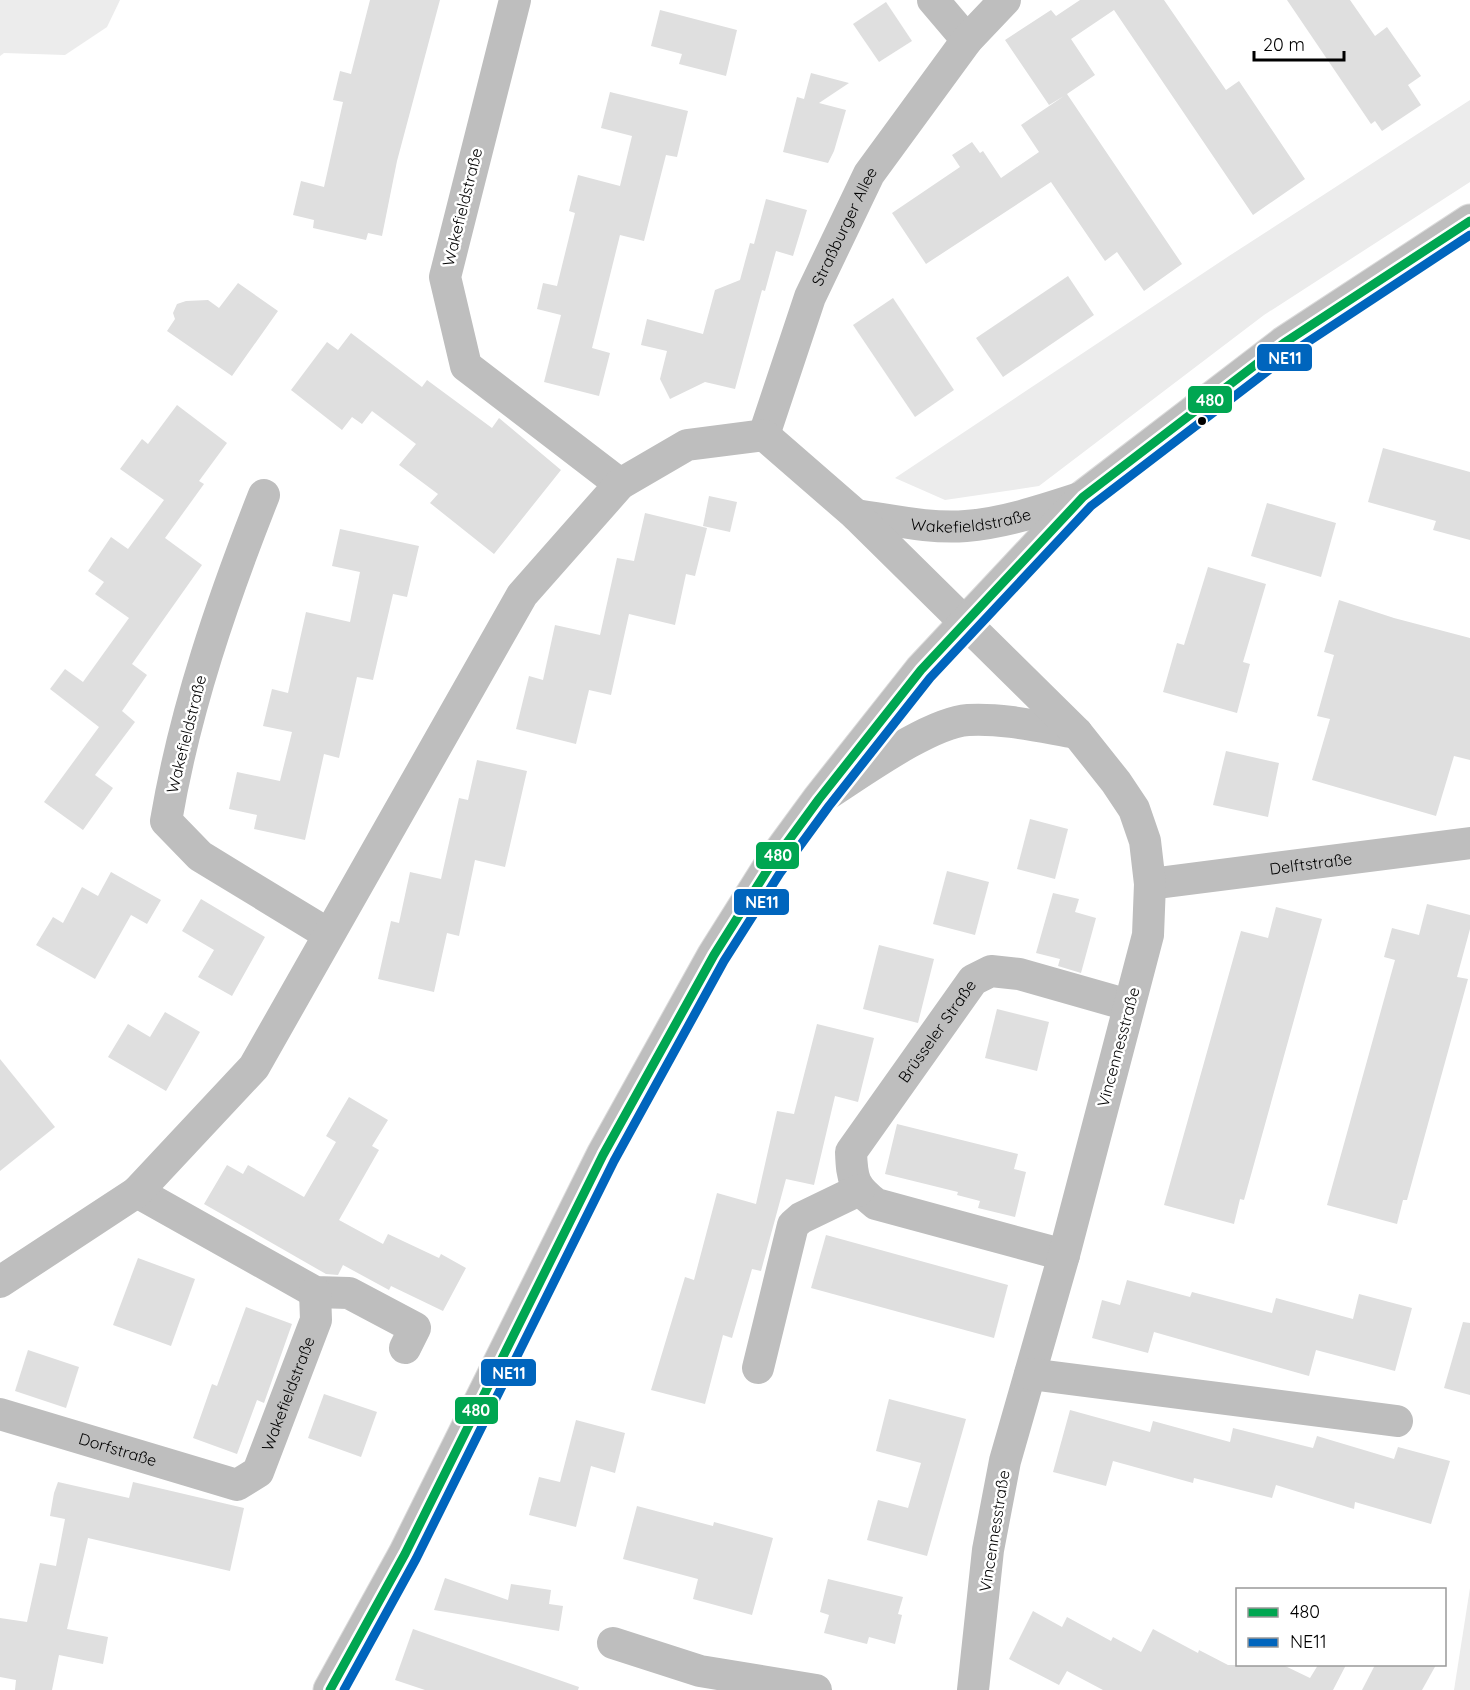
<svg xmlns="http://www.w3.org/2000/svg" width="1470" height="1690" viewBox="0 0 1470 1690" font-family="Quicksand,sans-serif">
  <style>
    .green { fill: #ececec }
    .building { fill: #dfdfdf }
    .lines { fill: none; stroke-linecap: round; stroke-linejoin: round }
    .major-casing { stroke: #dbdbdb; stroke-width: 35 }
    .minor { stroke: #bebebe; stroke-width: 32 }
    .major { stroke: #bebebe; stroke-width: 33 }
    .bus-1-casing { stroke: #fff; stroke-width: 14 }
    .bus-2-casing { stroke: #fff; stroke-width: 14 }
    .bus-1 { stroke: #00a651; stroke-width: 9 }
    .bus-2 { stroke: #0065bd; stroke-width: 9 }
    .bus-dot { fill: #000; stroke: #fff; stroke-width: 2 }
    .labels { text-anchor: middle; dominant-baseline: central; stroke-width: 5; stroke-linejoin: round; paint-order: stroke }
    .street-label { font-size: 16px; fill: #000; stroke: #fff }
    .line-badge { stroke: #fff; stroke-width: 2 }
    .badge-label { font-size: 16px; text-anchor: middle; font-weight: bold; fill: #fff }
  </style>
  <rect width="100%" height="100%" fill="#fff"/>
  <g class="green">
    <polygon points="0,0 120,0 107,27 65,55 4,53 0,56"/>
    <polygon points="1470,100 1470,182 1264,315 1039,486 945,500 895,478 1229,256"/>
    <polygon points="1470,1588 1470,1690 1454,1690"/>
  </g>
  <g class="building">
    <polygon points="370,0 440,0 397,161 382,236 368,233 366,240 313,228 314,220 293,215 301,181 324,187 343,102 333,100 340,71 351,74"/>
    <polygon points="1080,0 1164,0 1226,90 1239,81 1305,179 1253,215 1114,10 1071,39 1095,75 1067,94 1182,264 1144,291 1117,252 1105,261 1051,182 926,264 892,213 960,167 952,155 972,142 980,153 983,151 1001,178 1039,152 1021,125 1064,96 1049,105 1005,40 1051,10 1056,16"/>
    <polygon points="1287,0 1350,0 1375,36 1387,27 1421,76 1408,85 1421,105 1382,131 1375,121 1371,124"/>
    <polygon points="886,2 912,41 879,62 853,24"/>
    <polygon points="660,10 737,30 726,76 679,64 682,54 651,46"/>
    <polygon points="811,73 849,83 819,103 846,110 834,151 828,163 783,152 797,97 804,99"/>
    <polygon points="610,92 688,111 677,157 666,155 644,241 620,235 592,348 610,353 599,396 544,382 561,315 537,309 543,283 557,286 575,213 569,211 578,175 620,186 632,136 601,128"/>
    <polygon points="766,199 807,210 793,256 776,251 765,291 762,290 735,389 705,382 670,399 660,379 667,351 641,345 647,319 703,334 715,290 740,280 750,243 754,244"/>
    <polygon points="1068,276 1094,315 1003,377 976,338"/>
    <polygon points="238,283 278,311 232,376 167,331 175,319 173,313 177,304 186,301 208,300 219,308"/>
    <polygon points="893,298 954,390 915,417 853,325"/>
    <polygon points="351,333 422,387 427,380 492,428 499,418 561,470 494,554 430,503 438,494 399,465 416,444 372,411 362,424 352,417 342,430 291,390 327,342 338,350"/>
    <polygon points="177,405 227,443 199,481 204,484 165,538 202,565 132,664 147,675 122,711 135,722 95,775 113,788 83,830 44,802 99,727 50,689 65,669 83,682 129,618 95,594 104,582 88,571 111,537 128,549 164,500 120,469 142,439 148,444"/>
    <polygon points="1383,448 1470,472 1470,540 1433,530 1436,521 1368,502"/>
    <polygon points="709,496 737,502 730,532 703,526"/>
    <polygon points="1267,503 1336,523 1321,577 1251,556"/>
    <polygon points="645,513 707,528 695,576 686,574 675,625 629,614 611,695 589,690 576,744 516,729 529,676 543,680 555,625 600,635 617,558 634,561"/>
    <polygon points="340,529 419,546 407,597 393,594 373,680 357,677 339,758 324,754 305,840 254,829 257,815 229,809 237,772 280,781 292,732 263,726 272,689 288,693 306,612 350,622 360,572 332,566"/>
    <polygon points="1208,567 1266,584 1243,662 1250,664 1237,713 1163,692 1177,643 1184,645"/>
    <polygon points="1339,600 1394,618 1470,638 1470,760 1454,756 1436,816 1312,780 1330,719 1317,716 1334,655 1324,652"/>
    <polygon points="1226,751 1279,763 1268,817 1213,805"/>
    <polygon points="477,760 527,771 505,867 475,860 459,936 447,933 434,992 378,979 391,921 399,923 410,872 441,879 459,798 468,800"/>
    <polygon points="1030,819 1068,829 1055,879 1017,869"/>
    <polygon points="947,871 989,882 975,935 933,924"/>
    <polygon points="111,872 161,900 147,924 131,915 95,979 36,945 53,917 63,923 82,887 98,896"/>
    <polygon points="1053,893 1079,899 1075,912 1096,918 1081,973 1058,966 1060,959 1036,953"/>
    <polygon points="201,899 265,937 232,996 198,977 214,950 182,931"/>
    <polygon points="1427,904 1470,915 1470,929 1457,977 1468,979 1407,1200 1403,1200 1397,1224 1327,1205 1395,960 1384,957 1392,928 1419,935"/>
    <polygon points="1276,907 1322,919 1244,1200 1240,1199 1234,1224 1164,1205 1241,931 1268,938"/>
    <polygon points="879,945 934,959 918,1023 863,1009"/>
    <polygon points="997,1009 1049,1022 1037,1071 985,1058"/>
    <polygon points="165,1012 200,1032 166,1091 108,1057 128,1024 150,1037"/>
    <polygon points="817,1024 874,1038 858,1102 835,1096 814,1185 786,1179 761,1271 752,1269 732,1338 723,1335 705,1404 651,1390 685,1277 694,1280 717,1193 756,1204 777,1111 794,1114"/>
    <polygon points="0,1059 55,1127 0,1171"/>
    <polygon points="349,1097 388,1120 372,1146 379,1150 339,1220 383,1244 388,1234 439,1258 441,1254 466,1268 443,1311 391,1286 389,1290 343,1265 338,1275 326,1274 204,1204 227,1165 243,1174 248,1165 304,1197 336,1142 326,1136"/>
    <polygon points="897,1124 1018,1154 1014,1169 1026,1172 1015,1217 978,1208 980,1201 957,1195 958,1192 885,1174"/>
    <polygon points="826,1235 1008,1285 994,1338 811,1288"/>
    <polygon points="138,1258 195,1279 171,1346 113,1325"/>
    <polygon points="1127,1280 1190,1297 1192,1292 1272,1313 1276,1298 1353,1319 1359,1294 1412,1308 1395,1371 1316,1350 1309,1376 1154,1332 1148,1353 1092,1338 1102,1300 1120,1305"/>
    <polygon points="246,1307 292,1324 264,1403 257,1400 237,1454 193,1438 212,1384 217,1386"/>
    <polygon points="1463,1322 1470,1323 1470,1395 1444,1388"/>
    <polygon points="28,1350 79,1367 66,1408 15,1391"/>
    <polygon points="324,1394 377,1412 361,1457 308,1438"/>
    <polygon points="889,1399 966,1419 927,1556 867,1540 878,1500 908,1508 921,1463 876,1451"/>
    <polygon points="1070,1410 1150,1432 1153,1421 1230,1442 1233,1428 1313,1448 1317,1436 1394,1459 1398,1447 1450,1461 1431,1524 1355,1502 1354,1509 1276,1485 1272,1498 1194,1478 1193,1483 1113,1461 1106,1486 1053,1472"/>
    <polygon points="576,1420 625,1433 615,1473 591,1466 576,1527 529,1515 539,1477 560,1482"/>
    <polygon points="58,1482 129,1498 133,1482 244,1508 230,1571 88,1538 67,1629 108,1637 103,1664 59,1655 52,1690 15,1690 16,1680 0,1677 0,1618 27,1622 40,1563 56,1566 65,1519 50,1516 54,1493"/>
    <polygon points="637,1506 713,1526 714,1522 773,1538 752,1615 693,1599 698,1579 623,1559"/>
    <polygon points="445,1578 508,1600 511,1584 551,1590 549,1604 563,1606 559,1631 434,1610"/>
    <polygon points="828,1579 903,1597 898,1614 902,1615 895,1644 869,1637 867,1644 824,1633 829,1615 820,1612"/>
    <polygon points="1033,1611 1062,1627 1067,1617 1111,1641 1113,1637 1141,1652 1153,1629 1198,1653 1199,1650 1228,1665 1283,1665 1310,1678 1318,1665 1346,1665 1333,1690 1103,1690 1067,1671 1059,1685 1009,1659"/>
    <polygon points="413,1629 579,1687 578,1690 425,1690 395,1680"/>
    <polygon points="1375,1665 1436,1665 1422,1690 1362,1690"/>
  </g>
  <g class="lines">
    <g class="major-casing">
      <polyline id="major" points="330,1690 405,1554 603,1155 714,955 770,866 819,799 921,670 1083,497 1284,343 1470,221"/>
    </g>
    <g class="minor">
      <polyline points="515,0 445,277 466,366 620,484"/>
      <polyline points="933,0 967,40"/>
      <path id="s1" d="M 764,435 L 810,297 L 869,174 L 967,40 L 1005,0"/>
      <path d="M 264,495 C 222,601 185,709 166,821 L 200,856 L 328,934"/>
      <path id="s2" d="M 856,515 C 892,520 930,529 966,526 C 1005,523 1046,509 1083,497"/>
      <path d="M 823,797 C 858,775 928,723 968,720 C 1004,718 1041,727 1077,733"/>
      <path id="s3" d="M 1150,884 L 1470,843"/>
      <polyline points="137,1192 315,1292 349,1293 415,1328 405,1348"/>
      <path id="s4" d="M 1064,1255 L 876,1204 C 854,1187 852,1180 851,1152 L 973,980 L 991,971 L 1019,974 L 1128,1005"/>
      <polyline points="0,1282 137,1192 254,1067 522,595 620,484 687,445 764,435 856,515 1077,733 1116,782 1134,809 1145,841 1150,884 1148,935 1064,1255 1005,1461 988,1550 973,1690"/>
      <polyline points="758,1368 793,1225 801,1218 859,1190"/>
      <polyline points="1030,1374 1397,1421"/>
      <path id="s5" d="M 0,1414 L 237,1485 L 258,1472 L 316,1320 L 315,1292"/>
      <polyline points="613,1643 700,1671 816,1690"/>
    </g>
    <use href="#major" class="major"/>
    <g class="bus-1-casing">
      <polyline id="bus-1" points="330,1690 405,1554 603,1155 714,955 770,866 819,799 921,670 1083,497 1284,343 1470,221"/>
    </g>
    <g class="bus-2-casing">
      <polyline id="bus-2" points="344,1690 416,1559 614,1161 724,961 780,873 829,806 930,678 1091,506 1291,353 1470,235"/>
    </g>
    <use href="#bus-1" class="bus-1"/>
    <use href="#bus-2" class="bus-2"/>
  </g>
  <circle class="bus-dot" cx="1202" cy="421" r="5"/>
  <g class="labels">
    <g class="street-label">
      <text transform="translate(462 207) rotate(-76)">Wakefieldstraße</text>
      <text stroke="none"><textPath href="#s1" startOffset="224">Straßburger Allee</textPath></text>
      <text stroke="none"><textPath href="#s2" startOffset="116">Wakefieldstraße</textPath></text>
      <text transform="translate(186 734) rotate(-76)">Wakefieldstraße</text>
      <text stroke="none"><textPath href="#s3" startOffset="162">Delftstraße</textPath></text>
      <text stroke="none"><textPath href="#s4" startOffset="404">Brüsseler Straße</textPath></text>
      <text transform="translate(1118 1047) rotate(-75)">Vincennesstraße</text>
      <text stroke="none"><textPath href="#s5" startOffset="356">Wakefieldstraße</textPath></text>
      <text stroke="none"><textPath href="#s5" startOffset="123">Dorfstraße</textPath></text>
      <text transform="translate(994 1531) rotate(-81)">Vincennesstraße</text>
    </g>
  </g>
  <g class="line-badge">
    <rect x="1256" y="343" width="57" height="29" rx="6" fill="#0065bd"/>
    <rect x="1187" y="385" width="46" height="29" rx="6" fill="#00a651"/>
    <rect x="755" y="841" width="45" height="29" rx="6" fill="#00a651"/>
    <rect x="733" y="888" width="57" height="28" rx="6" fill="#0065bd"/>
    <rect x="480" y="1358" width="57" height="29" rx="6" fill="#0065bd"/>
    <rect x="454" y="1396" width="45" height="29" rx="6" fill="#00a651"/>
  </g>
  <g class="badge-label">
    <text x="1285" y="364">NE11</text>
    <text x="1210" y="406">480</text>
    <text x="778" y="861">480</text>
    <text x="762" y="908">NE11</text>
    <text x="509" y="1379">NE11</text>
    <text x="476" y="1416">480</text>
  </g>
  <rect x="1236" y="1588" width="210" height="78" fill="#ffffff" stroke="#999999" stroke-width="1.5"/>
  <rect x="1248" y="1608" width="30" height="9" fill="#00a651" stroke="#999999" stroke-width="1.5"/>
  <text x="1290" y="1618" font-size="18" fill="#000000">480</text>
  <rect x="1248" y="1638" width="30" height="9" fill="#0065bd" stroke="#999999" stroke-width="1.5"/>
  <text x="1290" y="1648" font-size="18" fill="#000000">NE11</text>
  <path d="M1254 51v9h90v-9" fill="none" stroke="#000000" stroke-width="3"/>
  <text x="1263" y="51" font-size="18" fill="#000000" stroke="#ffffff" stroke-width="4.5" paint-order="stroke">20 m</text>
</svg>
